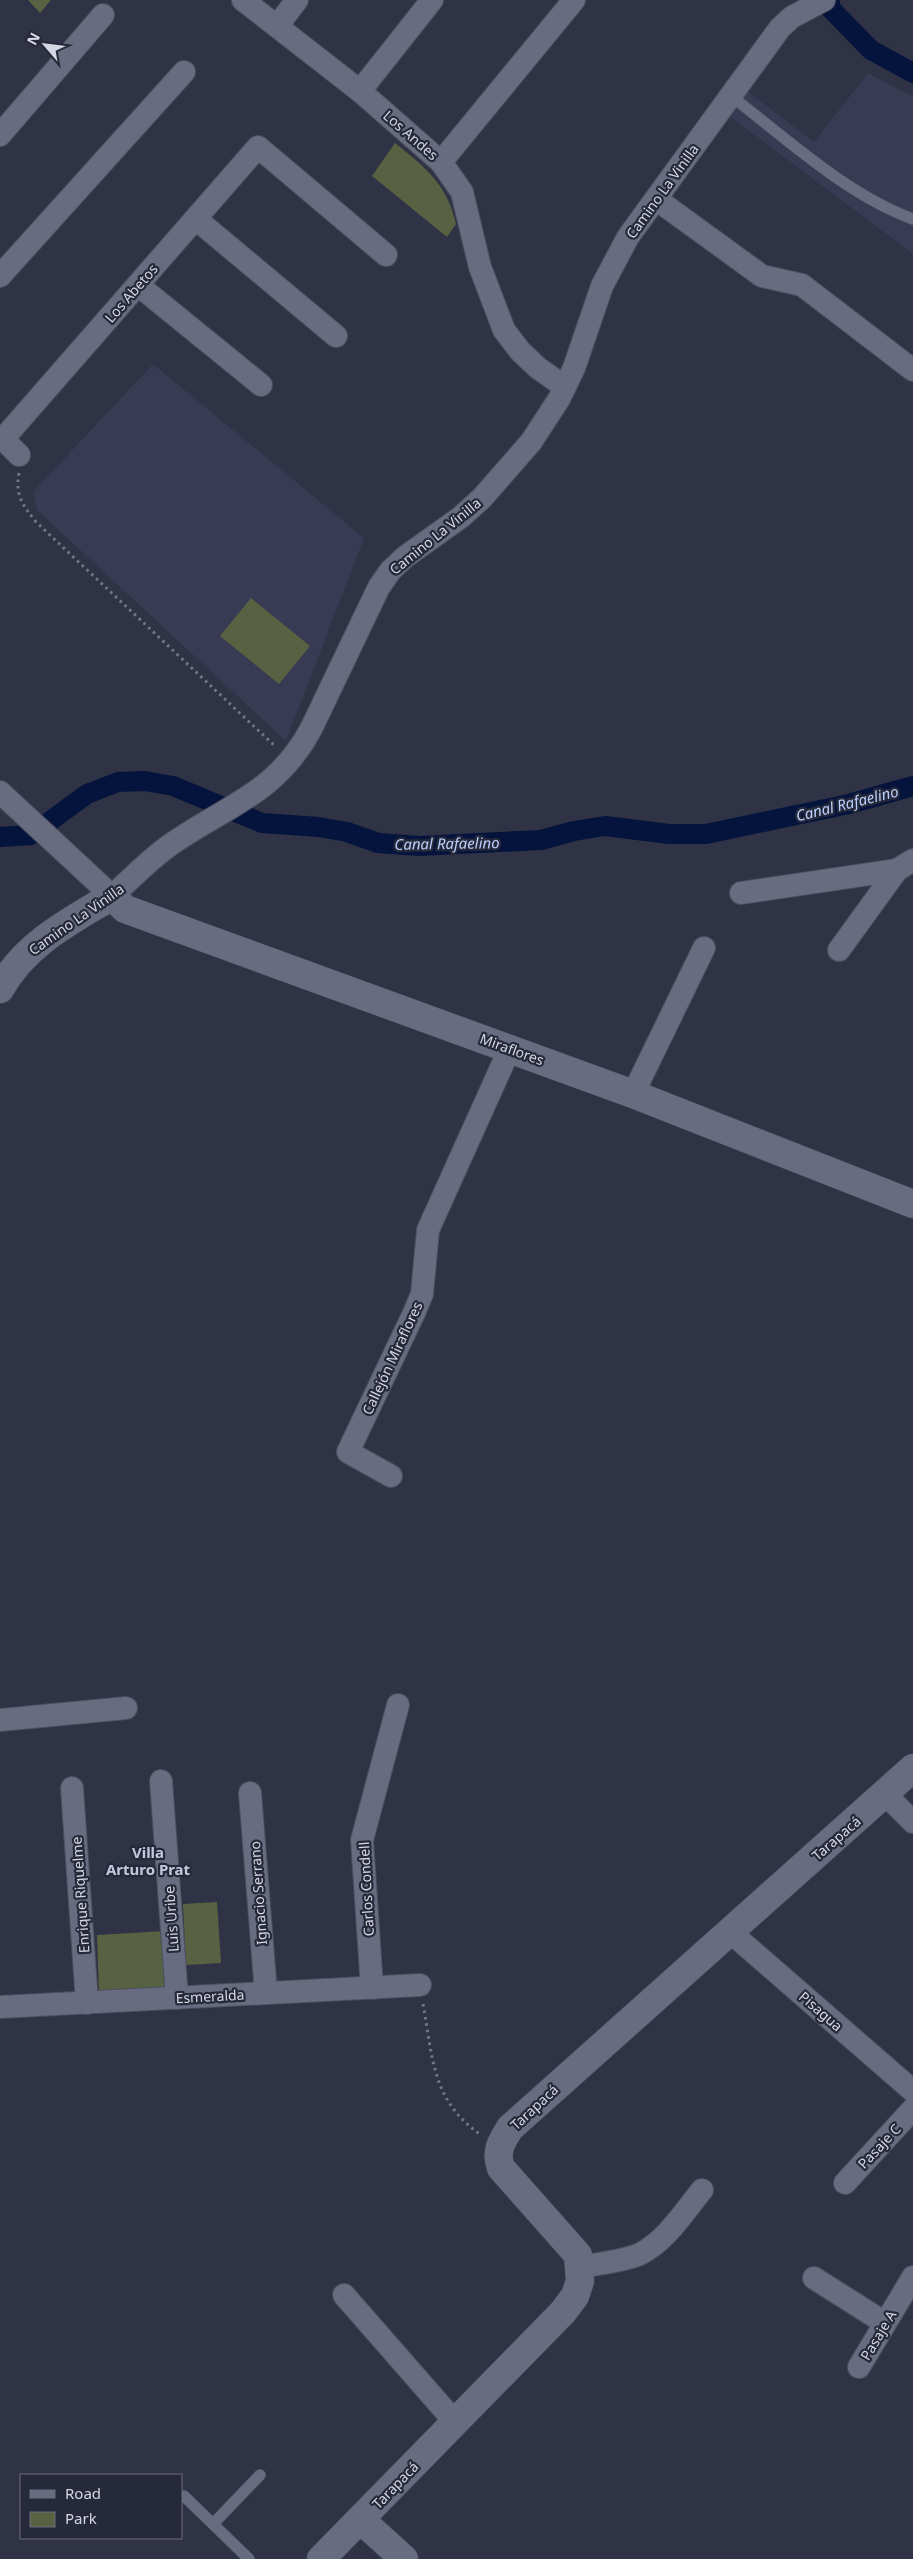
<svg xmlns="http://www.w3.org/2000/svg" width="913" height="2559" viewBox="0 0 913 2559" font-family="'Noto Sans',sans-serif">
  <style>
    .built { fill: #383b53 }
    .green { fill: #586141 }
    .lines { fill: none; stroke-linecap: round; stroke-linejoin: round }
    .canal { stroke: #05143d; stroke-width: 20 }
    .service-casing { stroke: #4d4f5f; stroke-width: 12 }
    .minor-casing { stroke: #4d4f5f; stroke-width: 24 }
    .tertiary-casing { stroke: #4d4f5f; stroke-width: 29 }
    .path { stroke: #747787; stroke-width: 3; stroke-dasharray: 2.5 4; stroke-linecap: butt }
    .service { stroke: #686c80; stroke-width: 11 }
    .minor { stroke: #686c80; stroke-width: 22 }
    .tertiary { stroke: #686c80; stroke-width: 28 }
    .labels { text-anchor: middle; dominant-baseline: central; stroke-width: 4.5; stroke-linejoin: round; paint-order: stroke }
    .street-label { font-size: 14px; fill: #d5d7e3; stroke: #26293a }
    .water-label { font-size: 15px; font-style: italic; fill: #bad0fd; stroke: #26293a }
    .neighbourhood-label { font-size: 15px; font-weight: bold; fill: #c4c8df; stroke: #26293a }
  </style>
  <rect width="100%" height="100%" fill="#303345"/>
  <g class="built">
    <polygon points="868,73 913,97 913,254 728,115 746,90 814,142"/>
    <polygon points="153,364 364,538 286,741 37,510 33,492"/>
  </g>
  <g class="green">
    <polygon points="28,0 51,0 40,13"/>
    <path d="M 395,143 C 425,167 447,184 456,224 L 447,237 L 372,176 Z"/>
    <polygon points="251,598 310,646 279,684 220,636"/>
    <polygon points="217,1902 221,1963 186,1965 183,1904"/>
    <polygon points="165,1931 169,1990 99,1994 97,1935"/>
  </g>
  <g class="lines">
    <g class="canal">
      <polyline points="830,0 830,8 871,50 913,73"/>
      <polyline points="0,837 31,835 87,794 118,782 145,781 173,786 262,823 319,827 347,832 378,843 419,846 541,840 574,831 605,826 669,834 706,834 849,804 913,786"/>
    </g>
    <g class="service-casing">
      <g id="service">
        <path d="M 731,96 C 787,139 847,195 913,219"/>
        <polyline points="184,2496 249,2559"/>
        <polyline points="213,2524 260,2475"/>
      </g>
    </g>
    <g class="minor-casing">
      <g id="minor">
        <polyline points="243,0 360,91 441,162 462,192 480,267 504,330 520,351 538,368 565,387"/>
        <polyline points="277,26 297,0"/>
        <polyline points="360,91 432,0"/>
        <polyline points="0,135 103,15"/>
        <polyline points="441,162 574,0"/>
        <polyline points="656,199 762,276 802,285 913,370"/>
        <polyline points="196,219 336,336"/>
        <polyline points="0,276 184,72"/>
        <polyline points="138,285 261,385"/>
        <polyline points="0,436 19,455"/>
        <polyline points="3,439 258,147 386,255"/>
        <path d="M 0,792 L 112,896 C 130,880 147,862 166,848 C 222,807 275,796 311,729 L 379,587 L 391,570 L 405,557 L 461,517 L 482,498 L 531,442 L 559,399 L 574,368 L 602,286 L 628,237 L 780,28 L 792,17 L 824,0"/>
        <polyline points="741,893 897,870"/>
        <polyline points="839,950 897,870 913,860"/>
        <polyline points="633,1094 704,948"/>
        <polyline points="391,1476 348,1452 414,1313 422,1294 428,1230 510,1048"/>
        <polyline points="0,1720 126,1708"/>
        <polyline points="161,1781 177,1998"/>
        <polyline points="72,1788 87,2003"/>
        <polyline points="250,1793 266,1993"/>
        <polyline points="885,1794 913,1822"/>
        <polyline points="729,1931 913,2091"/>
        <polyline points="372,1988 362,1840 398,1705"/>
        <polyline points="0,2007 420,1985"/>
        <polyline points="845,2183 913,2109"/>
        <path d="M 580,2267 C 599,2263 622,2262 640,2254 C 666,2241 684,2212 702,2190"/>
        <polyline points="814,2278 885,2323"/>
        <polyline points="344,2295 455,2422"/>
        <polyline points="859,2367 913,2277"/>
      </g>
    </g>
    <g class="tertiary-casing">
      <g id="tertiary">
        <path d="M 0,989 C 26,943 69,922 112,896 L 125,909 L 633,1094 L 913,1204"/>
        <polyline points="361,2520 404,2559"/>
        <path d="M 321,2559 L 563,2312 L 575,2296 L 580,2281 L 578,2255 L 501,2168 C 495,2152 501,2142 510,2128 L 913,1768"/>
      </g>
    </g>
    <g class="path">
      <path d="M 19,473 C 15,495 22,504 36,522 L 276,747"/>
      <path d="M 423,2004 C 433,2059 432,2101 481,2135"/>
    </g>
    <use href="#service" class="service"/>
    <use href="#minor" class="minor"/>
    <use href="#tertiary" class="tertiary"/>
  </g>
  <g class="labels">
    <g class="street-label">
      <text transform="translate(411 135) rotate(41)">Los Andes</text>
      <text transform="translate(662 191) rotate(-54)">Camino La Vinilla</text>
      <text transform="translate(131 293) rotate(-49)">Los Abetos</text>
      <text transform="translate(435 536) rotate(-39)">Camino La Vinilla</text>
      <text transform="translate(76 919) rotate(-35)">Camino La Vinilla</text>
      <text transform="translate(512 1049) rotate(20)">Miraflores</text>
      <text transform="translate(392 1358) rotate(-65)">Callejón Miraflores</text>
      <text transform="translate(836 1838) rotate(-41)">Tarapacá</text>
      <text transform="translate(366 1889) rotate(-93)">Carlos Condell</text>
      <text transform="translate(258 1893) rotate(-94)">Ignacio Serrano</text>
      <text transform="translate(80 1895) rotate(-94)">Enrique Riquelme</text>
      <text transform="translate(171 1919) rotate(-94)">Luis Uribe</text>
      <text transform="translate(210 1996) rotate(-3)">Esmeralda</text>
      <text transform="translate(821 2011) rotate(41)">Pisagua</text>
      <text transform="translate(534 2107) rotate(-43)">Tarapacá</text>
      <text transform="translate(879 2146) rotate(-47)">Pasaje C</text>
      <text transform="translate(878 2335) rotate(-59)">Pasaje A</text>
      <text transform="translate(395 2485) rotate(-46)">Tarapacá</text>
    </g>
    <g class="water-label">
      <text transform="translate(847 803) rotate(-14)">Canal Rafaelino</text>
      <text transform="translate(447 843) rotate(-1)">Canal Rafaelino</text>
    </g>
    <g class="neighbourhood-label">
      <text x="148" y="1852">Villa<tspan x="148" dy="17">Arturo Prat</tspan></text>
    </g>
  </g>
  <rect x="20" y="2474" width="162" height="65" fill="#26293a" stroke="#6c6f7e"/>
  <rect x="30" y="2490" width="25" height="8" fill="#686c80" stroke="#6c6f7e"/>
  <text x="65" y="2499" font-size="15" fill="#d5d7e3">Road</text>
  <rect x="30" y="2512" width="25" height="15" fill="#586141" stroke="#6c6f7e"/>
  <text x="65" y="2524" font-size="15" fill="#d5d7e3">Park</text>
  <g transform="translate(45 45) rotate(298)" stroke="#26293a" stroke-width="4" paint-order="stroke">
  <path d="M0-4L9 19L0 12L-9 19Z" fill="#d5d7e3"/>
  <text y="-8" font-size="14" font-weight="bold" text-anchor="middle" fill="#d5d7e3">N</text>
  </g>
</svg>
